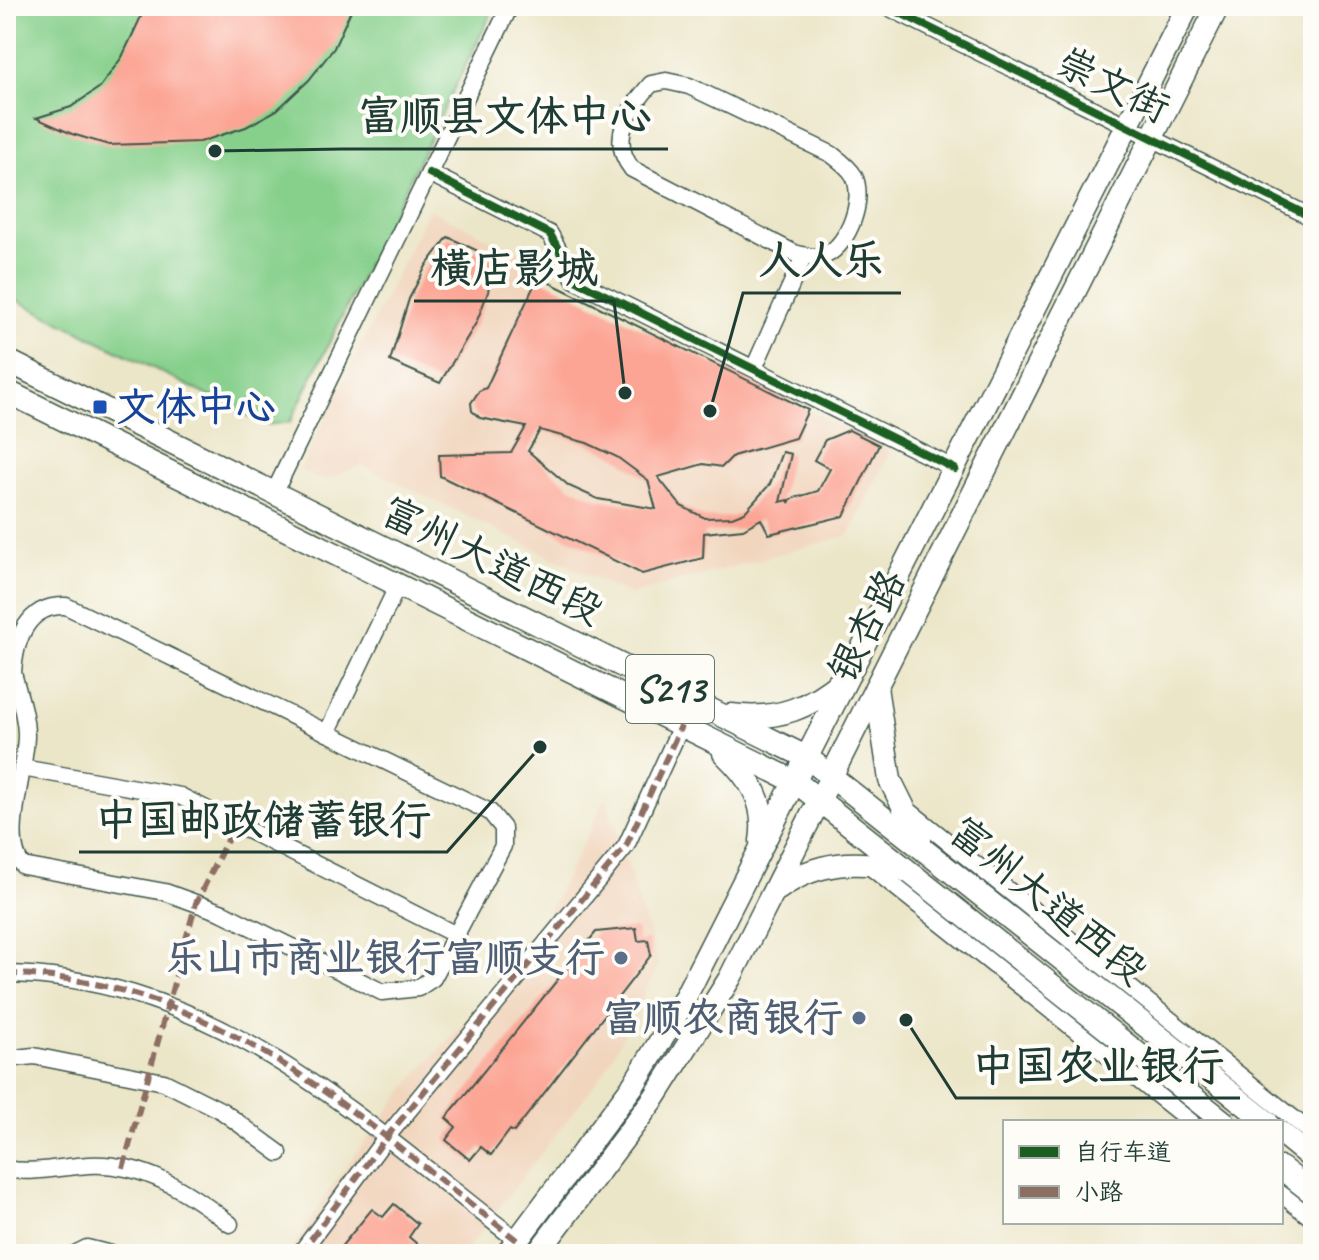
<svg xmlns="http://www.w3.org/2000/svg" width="1319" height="1260" viewBox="0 0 1319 1260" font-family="Caveat,'LXGW WenKai TC',sans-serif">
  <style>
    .built { fill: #f1d5bd }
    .green { fill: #87d08c; stroke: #538660; stroke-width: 2 }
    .building { fill: #fca594; fill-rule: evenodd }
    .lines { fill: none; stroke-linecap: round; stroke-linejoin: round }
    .minor-casing { stroke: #3e564a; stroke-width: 19 }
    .major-casing { stroke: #3e564a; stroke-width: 25 }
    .minor { stroke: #fff; stroke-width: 16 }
    .major { stroke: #fff; stroke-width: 22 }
    .quiet { stroke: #8d6e63; stroke-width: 6; stroke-dasharray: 12 6; stroke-linecap: butt }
    .cycleway-casing { stroke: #fdfcf7; stroke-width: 13 }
    .cycleway { stroke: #1b5e20; stroke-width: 8 }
    .transit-dot { fill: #1a4fb4; stroke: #fdfcf7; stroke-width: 3 }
    .service-dot { fill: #5c6f8a; stroke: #fdfcf7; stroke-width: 3 }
    .labels { text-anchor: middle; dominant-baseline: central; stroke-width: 8; stroke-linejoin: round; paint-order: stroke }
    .shield { fill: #fdfcf7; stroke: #62766e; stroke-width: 2 }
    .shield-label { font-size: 38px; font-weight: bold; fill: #1f3d34 }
    .street-label { font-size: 40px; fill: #1f3d34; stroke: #fdfcf7 }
    .transit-label { font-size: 40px; font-weight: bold; fill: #164399; stroke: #fdfcf7; text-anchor: start }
    .service-label { font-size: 40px; font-weight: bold; fill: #4e5e75; stroke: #fdfcf7; text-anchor: end }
    .leader { fill: none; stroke: #1f3d34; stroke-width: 3 }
    .callout-dot { fill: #1f3d34; stroke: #fdfcf7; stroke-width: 3 }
    .callout-label { font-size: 42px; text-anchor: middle; font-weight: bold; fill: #1f3d34; stroke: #fdfcf7; stroke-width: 8; stroke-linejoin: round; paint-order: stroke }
  </style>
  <rect width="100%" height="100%" fill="#fdfcf7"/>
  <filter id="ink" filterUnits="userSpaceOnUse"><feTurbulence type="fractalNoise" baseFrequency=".0125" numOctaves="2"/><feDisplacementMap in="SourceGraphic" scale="16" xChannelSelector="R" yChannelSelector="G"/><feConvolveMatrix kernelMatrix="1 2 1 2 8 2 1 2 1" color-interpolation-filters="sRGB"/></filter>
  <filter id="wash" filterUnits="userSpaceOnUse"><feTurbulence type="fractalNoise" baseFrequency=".006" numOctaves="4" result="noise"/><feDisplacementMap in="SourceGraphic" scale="32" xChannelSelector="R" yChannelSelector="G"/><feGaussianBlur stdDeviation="1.8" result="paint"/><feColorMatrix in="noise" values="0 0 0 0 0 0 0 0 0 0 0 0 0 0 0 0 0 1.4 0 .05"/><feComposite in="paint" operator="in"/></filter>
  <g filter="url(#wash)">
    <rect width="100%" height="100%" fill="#ece6c9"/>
    <g class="built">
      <polygon points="429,209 537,262 546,281 890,451 849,535 629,595 362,465 323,481 300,470"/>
      <polygon points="606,798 659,965 605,1071 463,1254 289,1254 333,1184 415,1076 525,958"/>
    </g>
    <polygon class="green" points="6,6 495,6 290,422 267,425 6,295"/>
    <g id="blocks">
      <g class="building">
        <polygon points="146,6 353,6 334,48 309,80 277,110 246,127 200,142 109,145 72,134 36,118 71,107 100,87 122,57"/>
        <polygon points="448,237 493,258 488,292 476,323 440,383 390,361 409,299 426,266"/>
        <path d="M 538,277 L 808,410 L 795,438 L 733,456 L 722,467 L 703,464 L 658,477 L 681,506 L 705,518 L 732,517 L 745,512 L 770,484 L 782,452 L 791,454 L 780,502 L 789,500 L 789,503 L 791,499 L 818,491 L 830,469 L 814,460 L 825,440 L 849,430 L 879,445 L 844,516 L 769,534 L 761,519 L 743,529 L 704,533 L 703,558 L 642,574 L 440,476 L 439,455 L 511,453 L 526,427 L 480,418 L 472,411 L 471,403 L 479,391 L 486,388 ZM 540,430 L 587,443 L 617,457 L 648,480 L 656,509 L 598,499 L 569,486 L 528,451 Z"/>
        <polygon points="636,928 638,941 648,940 651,955 514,1132 510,1130 491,1155 481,1147 470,1160 446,1140 456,1127 446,1118 596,932"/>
        <polygon points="394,1204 418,1224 409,1237 417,1244 410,1254 335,1254 372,1209 383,1217"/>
      </g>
    </g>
  </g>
  <g filter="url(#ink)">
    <use href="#blocks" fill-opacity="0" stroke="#3e564a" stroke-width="2"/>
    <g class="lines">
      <g class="minor-casing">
        <g id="minor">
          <polyline points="886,6 1313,218"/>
          <path d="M 666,81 L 689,86 L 831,154 C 839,160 849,167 854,176 C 865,199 849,244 826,255 C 816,259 804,256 794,253 L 632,169 C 608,139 629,109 651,84 Z"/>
          <polyline points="429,173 550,234 575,280 955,469"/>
          <polyline points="754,368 804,256"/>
          <polyline points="274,493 510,6"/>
          <path d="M 6,671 L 13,673 C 15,640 27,604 66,606 L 490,812 L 503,828 L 503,846 L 433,978 L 418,988 L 382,992 L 223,913 L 165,892 L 23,866 C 0,842 26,771 26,735 C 26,714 18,693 13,673"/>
          <polyline points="327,733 398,585"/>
          <polyline points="22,768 180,796 458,936"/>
          <polyline points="908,810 1313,1134"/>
          <polyline points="868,865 1191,1122"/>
          <path d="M 6,974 C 216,977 361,1120 518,1241"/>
          <polyline points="6,1059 34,1056 164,1082 222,1111 279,1153"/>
          <path d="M 6,1169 C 33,1174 60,1167 88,1165 C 143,1162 188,1191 230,1224"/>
          <polyline points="1281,1194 1313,1219"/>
          <polyline points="75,1254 87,1248 111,1254"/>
          <polyline points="300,1254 385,1139 626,846 681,726"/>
        </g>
      </g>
      <g class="major-casing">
        <g id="major">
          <polyline points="6,360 808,758 1267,1122"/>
          <polyline points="6,391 796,782 1224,1122"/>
          <polyline points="876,687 890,780 920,840"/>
          <path d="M 731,715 C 778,721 810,708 845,678"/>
          <path d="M 724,753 C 751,779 767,803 761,841"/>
          <path d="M 778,889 C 817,861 857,859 904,870"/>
          <polyline points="1281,1133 1313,1159"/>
          <polyline points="1281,1168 1313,1193"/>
          <polyline points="507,1254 634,1084 675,1017 1188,6"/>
          <polyline points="537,1254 655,1097 730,978 1218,6"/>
        </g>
      </g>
      <use href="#minor" class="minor"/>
      <use href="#major" class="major"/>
      <g class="quiet">
        <path d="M 6,974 C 216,977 361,1120 518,1241"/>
        <polyline points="123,1168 196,903 235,824"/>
        <polyline points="300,1254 385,1139 626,846 681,726"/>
      </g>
      <g class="cycleway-casing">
        <g id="cycleway">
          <polyline points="886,6 1313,218"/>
          <polyline points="429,173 550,234 575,280 955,469"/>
        </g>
      </g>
      <use href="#cycleway" class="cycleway"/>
    </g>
  </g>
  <rect class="transit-dot" x="92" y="399" width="16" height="16" rx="4"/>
  <g class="service-dot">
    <circle cx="621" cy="958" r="8"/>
    <circle cx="859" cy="1018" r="8"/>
  </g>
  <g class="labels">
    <rect class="shield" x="626" y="655" width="88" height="68" rx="6"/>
    <g class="shield-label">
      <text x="670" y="689">S213</text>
    </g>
    <g class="street-label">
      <text transform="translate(1113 85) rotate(26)">崇文街</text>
      <text transform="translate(492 561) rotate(26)">富州大道西段</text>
      <text transform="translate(867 626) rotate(-63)">银杏路</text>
      <text transform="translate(1048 901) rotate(39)">富州大道西段</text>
    </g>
    <g class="transit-label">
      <text x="116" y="407">文体中心</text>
    </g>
    <g class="service-label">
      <text x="605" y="958">乐山市商业银行富顺支行</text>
      <text x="843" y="1018">富顺农商银行</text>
    </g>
  </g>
  <path class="leader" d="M215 151L342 149H668M710 411L743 293H901M625 393L614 301H414M540 747L447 852H79M906 1020L956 1098H1240"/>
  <g class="callout-dot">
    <circle cx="215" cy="151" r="8"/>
    <circle cx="710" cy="411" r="8"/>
    <circle cx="625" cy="393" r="8"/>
    <circle cx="540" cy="747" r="8"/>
    <circle cx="906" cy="1020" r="8"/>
  </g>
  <g class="callout-label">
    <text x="505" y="130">富顺县文体中心</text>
    <text x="822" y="274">人人乐</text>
    <text x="514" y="282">横店影城</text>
    <text x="263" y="834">中国邮政储蓄银行</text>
    <text x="1098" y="1080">中国农业银行</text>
  </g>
  <rect width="1319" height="1260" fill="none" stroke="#fdfcf7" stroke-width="32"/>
  <rect x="1003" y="1120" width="280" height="104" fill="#fdfcf7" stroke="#a4b0a9" stroke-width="2"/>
  <rect x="1019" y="1146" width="40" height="12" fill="#1b5e20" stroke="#a4b0a9" stroke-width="2"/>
  <text x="1075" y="1160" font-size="24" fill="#1f3d34">自行车道</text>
  <rect x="1019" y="1186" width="40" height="12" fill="#8d6e63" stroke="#a4b0a9" stroke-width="2"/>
  <text x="1075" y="1200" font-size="24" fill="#1f3d34">小路</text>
</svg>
